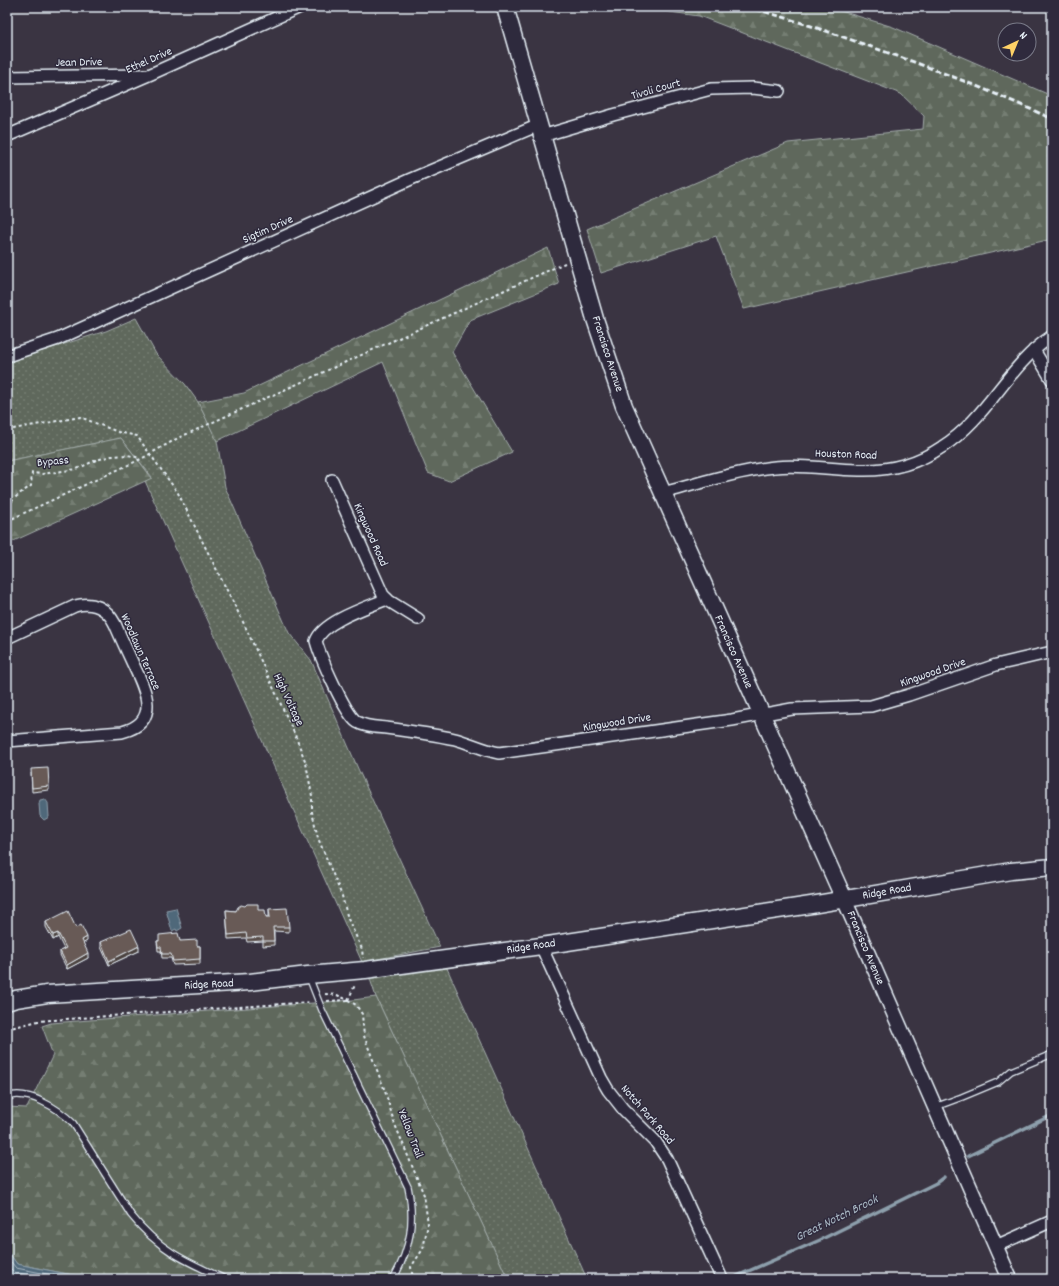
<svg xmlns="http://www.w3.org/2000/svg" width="1059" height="1286" viewBox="0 0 1059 1286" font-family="Dekko,sans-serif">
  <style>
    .grass { fill: url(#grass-dots); stroke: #a3acaa }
    .forest { fill: url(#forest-firs); stroke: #a3acaa }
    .water { fill: #50687a; stroke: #8d9fac }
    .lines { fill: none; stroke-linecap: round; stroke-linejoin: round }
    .shore { stroke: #abbac6; stroke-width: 1 }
    .stream { stroke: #8d9fac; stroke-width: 3.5 }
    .service-casing { stroke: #e8f1f8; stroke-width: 8 }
    .minor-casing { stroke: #e8f1f8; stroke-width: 14 }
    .tertiary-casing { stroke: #e8f1f8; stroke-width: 17 }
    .secondary-casing { stroke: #e8f1f8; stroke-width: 19 }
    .path { stroke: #e8f1f8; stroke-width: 2; stroke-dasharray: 3 3; stroke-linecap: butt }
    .service { stroke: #2f2a3d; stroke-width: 5.5 }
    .minor { stroke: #2f2a3d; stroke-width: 11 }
    .tertiary { stroke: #2f2a3d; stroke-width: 14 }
    .secondary { stroke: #2f2a3d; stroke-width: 16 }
    .rail { stroke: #e8f1f8; stroke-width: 3; stroke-dasharray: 6 3; stroke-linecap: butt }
    .wall { fill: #594d4a; stroke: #e8f1f8 }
    .shaded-wall { fill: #483f3c; stroke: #e8f1f8 }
    .building { fill: #675a56; stroke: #e8f1f8 }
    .labels { text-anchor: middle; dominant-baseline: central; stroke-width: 3; stroke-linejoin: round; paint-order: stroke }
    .street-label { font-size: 12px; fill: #e8f1f8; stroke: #2f2a3d }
    .water-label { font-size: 13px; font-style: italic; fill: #abbac6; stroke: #2f2a3d }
  </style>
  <defs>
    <pattern id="grass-dots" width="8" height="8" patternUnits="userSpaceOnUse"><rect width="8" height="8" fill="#5e685b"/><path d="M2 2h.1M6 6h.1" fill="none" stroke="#757e73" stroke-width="1.8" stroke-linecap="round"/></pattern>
    <pattern id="forest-firs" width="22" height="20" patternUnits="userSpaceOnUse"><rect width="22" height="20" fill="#5e685b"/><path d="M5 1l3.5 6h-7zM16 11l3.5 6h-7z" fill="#757e73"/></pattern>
  </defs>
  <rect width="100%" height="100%" fill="#3a3442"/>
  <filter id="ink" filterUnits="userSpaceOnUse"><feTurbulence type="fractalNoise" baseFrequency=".025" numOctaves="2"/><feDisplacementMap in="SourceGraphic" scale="8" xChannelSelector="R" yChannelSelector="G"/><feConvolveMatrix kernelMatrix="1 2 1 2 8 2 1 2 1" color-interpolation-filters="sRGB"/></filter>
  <g filter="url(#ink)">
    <g class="grass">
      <polygon points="136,318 156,354 185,384 198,402 217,441 225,487 289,633 311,660 359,771 440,947 362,962 145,481 152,477 121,438 7,461 7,362 106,331"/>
      <polygon points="446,966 587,1279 508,1279 376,997 369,976"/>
    </g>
    <g class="forest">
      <polygon points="633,7 828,7 893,27 1052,96 1052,239 744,309 716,236 601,273 587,229 788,143 923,129 924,116 901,94 699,16"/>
      <polygon points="548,248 559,284 470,320 452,352 512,452 449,481 428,473 383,362 217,441 198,402 244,393"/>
      <polygon points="121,438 152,478 7,544 7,461"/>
      <polygon points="376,997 508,1279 93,1279 17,1264 7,1250 7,1107 27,1108 53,1055 42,1026 51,1023 353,1000"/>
    </g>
    <g class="water">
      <polygon points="45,799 48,803 49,817 44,820 40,816 39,804 40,800"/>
      <polygon points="176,908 182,928 177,931 176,929 172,931 166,910"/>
      <polygon points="7,1250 17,1264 93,1279 7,1279"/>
    </g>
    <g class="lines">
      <g class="shore">
        <polyline points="7,1257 16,1268 73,1279"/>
        <polyline points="7,1265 14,1272 47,1279"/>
      </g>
      <g class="stream">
        <polyline points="968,1156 1052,1115"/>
        <polyline points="737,1276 820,1240 936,1183 944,1177"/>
      </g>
      <g class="service-casing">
        <g id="service">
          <path d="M 309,977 L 322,1010 L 408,1187 C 415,1221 411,1248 393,1279"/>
          <path d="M 7,1097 C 28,1089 59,1109 73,1123 L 131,1215 C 159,1250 185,1261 225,1279"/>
          <polyline points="935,1107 962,1097 998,1082 1011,1071 1052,1054"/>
        </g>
      </g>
      <g class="minor-casing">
        <g id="minor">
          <polyline points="7,77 144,75"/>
          <polyline points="7,136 151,74 300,7"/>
          <polyline points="542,136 613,115 711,89 753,88 779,91"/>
          <polyline points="1034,350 1052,380"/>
          <polyline points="7,356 58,339 411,179 539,125"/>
          <polyline points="332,480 383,595 389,601 418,619"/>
          <path d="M 663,493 C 700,483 737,471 775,467 C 803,464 831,470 859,470 C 889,471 917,464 942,447 C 989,417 1006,367 1052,336"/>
          <path d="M 387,599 C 368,607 323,621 316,641 C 320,656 345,714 357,722 C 365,727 376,727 386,728 C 409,731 432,734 455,739 C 470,743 483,750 499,753 L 732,720 L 792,709 L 871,706 L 909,695 L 996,665 L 1052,652"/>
          <path d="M 7,638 L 75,606 C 93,601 107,608 115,624 C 121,638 127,651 133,664 C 145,689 162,722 122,732 L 7,741"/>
          <polyline points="541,946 601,1078 608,1090 623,1109 655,1141 667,1159 722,1279"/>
          <polyline points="996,1246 1052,1221"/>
        </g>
      </g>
      <g class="tertiary-casing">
        <polyline id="tertiary" points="844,899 1010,1279"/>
      </g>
      <g class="secondary-casing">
        <g id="secondary">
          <polyline points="505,7 595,319 624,406 844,899"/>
          <polyline points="7,1002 16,999 47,994 250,982 308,975 365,970 541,946 811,905 1011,871 1052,867"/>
        </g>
      </g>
      <g class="path">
        <polyline points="7,430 80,417 118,432 137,436 178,493 244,624 295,735 306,763 312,796 312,812 318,838 342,896 348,919 362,949 363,958"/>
        <polyline points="7,506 19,494 31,486 32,473 42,474 77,469 96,460 112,456 128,455 140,458"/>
        <polyline points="7,521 141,459 178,438 527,280 565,263"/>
        <polyline points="325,994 337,995 348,1000 356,1005 362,1014 364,1036 385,1091 394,1122 424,1195 428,1224 423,1249 411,1267 413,1279"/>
        <polyline points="348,1000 355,985"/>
        <polyline points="327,1001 348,1000"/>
        <polyline points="7,1029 38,1021 311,1002"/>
      </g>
      <use href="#service" class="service"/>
      <use href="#minor" class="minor"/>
      <use href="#tertiary" class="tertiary"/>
      <use href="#secondary" class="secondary"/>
      <path class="rail" d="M 747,7 C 786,17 824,30 863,44 C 927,66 990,90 1052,119"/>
    </g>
    <g class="wall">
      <polygon points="31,773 49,786 49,790 32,792"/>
      <polygon points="269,909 289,927 289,932 274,931 274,945 263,946 263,941 247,942 246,938 228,939 226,910 236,911 266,917 269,917"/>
      <polygon points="46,922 76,928 87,941 83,943 88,958 67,969 60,955 60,951 64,949 58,937 53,940 46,927"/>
      <polygon points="157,941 180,941 197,946 200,946 200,964 173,965 171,958 162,958 161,951 158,951"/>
      <polygon points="101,942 139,951 109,965 101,947"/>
    </g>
    <g class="shaded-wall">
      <polygon points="58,933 58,937 53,940 53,935"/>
      <polygon points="87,937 87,941 82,944 82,940"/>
      <polygon points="139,946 139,951 109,965 109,961"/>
      <polygon points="88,953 88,958 67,969 67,965"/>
    </g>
    <g class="building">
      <polygon points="48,768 49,786 32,788 31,769"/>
      <polygon points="247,904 258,904 258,910 265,910 266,917 270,917 269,909 287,908 289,927 273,927 274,941 263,941 263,937 247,938 246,933 228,935 226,910 236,911 238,907 241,905 245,906"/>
      <polygon points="68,911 76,928 81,925 87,937 82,940 88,953 67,965 60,951 66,948 58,933 53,935 46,922"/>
      <polygon points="131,929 139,946 109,961 101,942"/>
      <polygon points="178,933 180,941 197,940 197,946 200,946 200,959 173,961 171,954 162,954 161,947 158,947 157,941 159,941 159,935"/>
    </g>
  </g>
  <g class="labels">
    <g class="street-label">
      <text transform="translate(149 61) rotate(-24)">Ethel Drive</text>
      <text transform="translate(79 63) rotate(-1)">Jean Drive</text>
      <text transform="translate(656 90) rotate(-16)">Tivoli Court</text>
      <text transform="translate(268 230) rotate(-24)">Sigtim Drive</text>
      <text transform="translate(607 354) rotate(72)">Francisco Avenue</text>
      <text transform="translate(846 455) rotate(2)">Houston Road</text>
      <text transform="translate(53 462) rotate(-5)">Bypass</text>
      <text transform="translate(370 535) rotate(66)">Kingwood Road</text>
      <text transform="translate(140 652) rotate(66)">Woodlawn Terrace</text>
      <text transform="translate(733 652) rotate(66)">Francisco Avenue</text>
      <text transform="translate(933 673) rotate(-19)">Kingwood Drive</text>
      <text transform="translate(288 700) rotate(65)">High Voltage</text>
      <text transform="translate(617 723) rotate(-9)">Kingwood Drive</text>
      <text transform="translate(887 892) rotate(-10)">Ridge Road</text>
      <text transform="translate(531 947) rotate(-8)">Ridge Road</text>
      <text transform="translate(865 948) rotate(67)">Francisco Avenue</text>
      <text transform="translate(209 985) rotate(-3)">Ridge Road</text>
      <text transform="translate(647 1115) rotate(49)">Notch Park Road</text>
      <text transform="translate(410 1134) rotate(69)">Yellow Trail</text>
    </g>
    <g class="water-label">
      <text transform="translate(837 1219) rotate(-26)">Great Notch Brook</text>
    </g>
  </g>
  <rect width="1059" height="1286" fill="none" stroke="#2f2a3d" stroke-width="24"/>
  <rect x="12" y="12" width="1035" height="1262" fill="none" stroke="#e8f1f8" stroke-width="1.5" filter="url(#ink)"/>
  <g transform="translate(1017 42) rotate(44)"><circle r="19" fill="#2f2a3d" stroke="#797a88"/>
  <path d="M0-3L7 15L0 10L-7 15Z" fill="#ffd166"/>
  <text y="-6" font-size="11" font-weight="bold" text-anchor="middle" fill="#e8f1f8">N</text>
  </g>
</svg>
